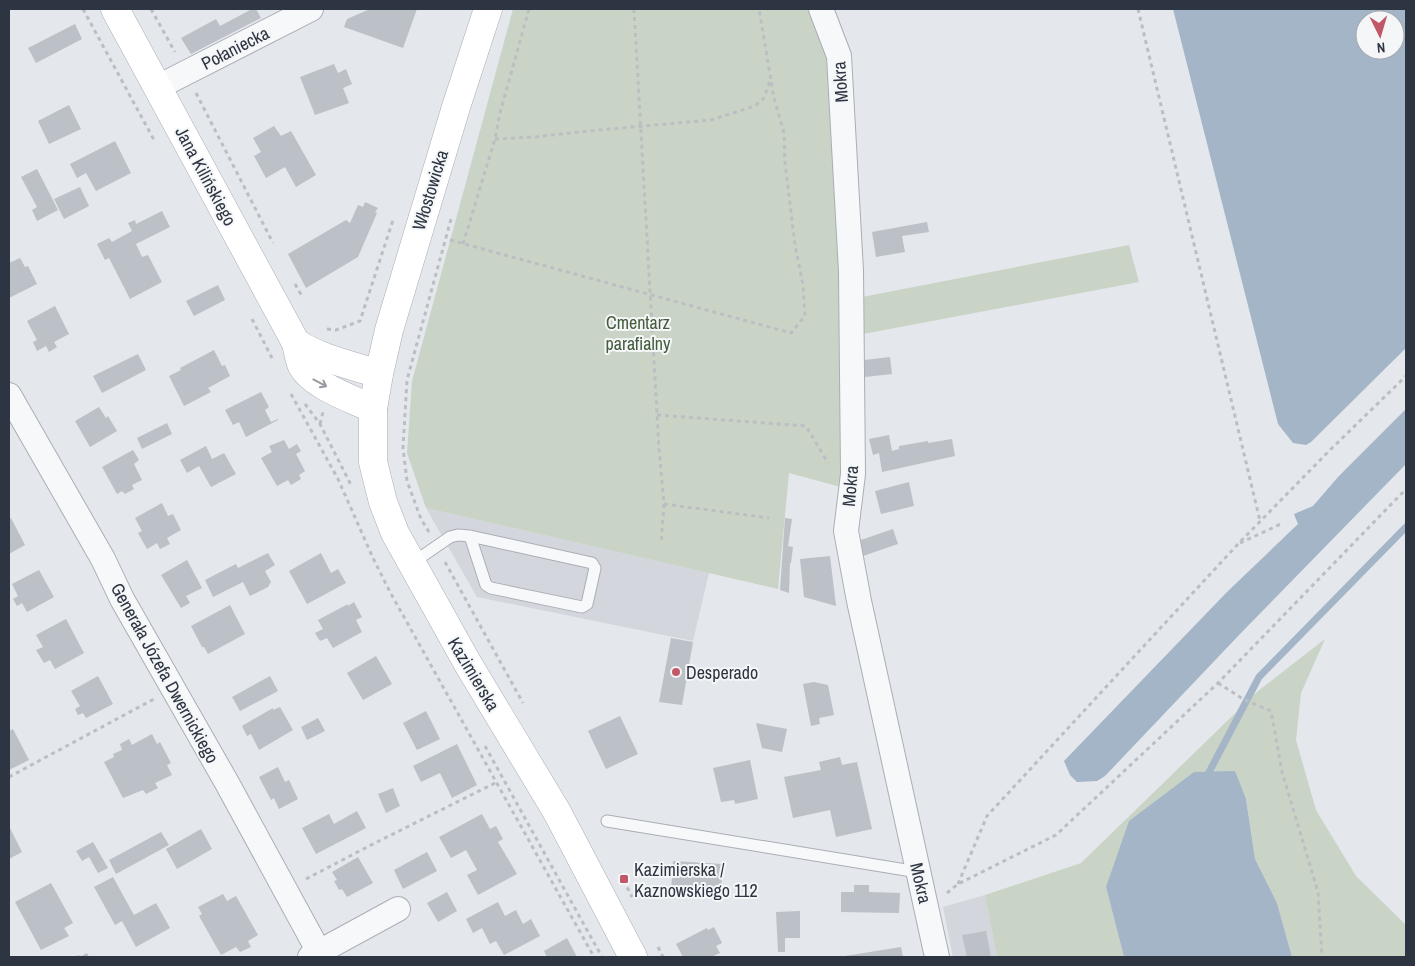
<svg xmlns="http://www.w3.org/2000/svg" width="1415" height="966" viewBox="0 0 1415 966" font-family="'Archivo Narrow',sans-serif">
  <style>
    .built { fill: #d3d6dc }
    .green { fill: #cad4c6 }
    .water { fill: #a3b5c7; fill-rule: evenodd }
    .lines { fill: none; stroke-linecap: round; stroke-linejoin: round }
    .stream { stroke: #a3b5c7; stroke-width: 7 }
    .building { fill: #bcc0c7 }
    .lane-casing { stroke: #aaaeb5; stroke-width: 13 }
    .street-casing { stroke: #aaaeb5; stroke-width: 26 }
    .secondary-casing { stroke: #aaaeb5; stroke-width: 29 }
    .path { stroke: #bbbec2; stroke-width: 3; stroke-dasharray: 4 4; stroke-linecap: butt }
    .lane { stroke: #f7f8f9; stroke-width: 11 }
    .street { stroke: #f7f8f9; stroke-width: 24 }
    .secondary { stroke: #fff; stroke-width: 28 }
    .oneway { stroke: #969aa0 }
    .poi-dot { fill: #c25768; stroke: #f4f6f8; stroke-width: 2 }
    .labels { text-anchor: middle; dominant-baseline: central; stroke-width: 4; stroke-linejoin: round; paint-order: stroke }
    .street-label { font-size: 18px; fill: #2e3542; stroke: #f4f6f8 }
    .park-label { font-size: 18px; fill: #425c3c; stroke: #f4f6f8 }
    .poi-label { font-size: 18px; fill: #2e3542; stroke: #f4f6f8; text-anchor: start }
  </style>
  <rect width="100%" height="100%" fill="#e4e7eb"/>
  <g class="built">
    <polygon points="426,508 709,573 693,641 477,597"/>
    <polygon points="985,895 997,957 953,957 943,907"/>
  </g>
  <g class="green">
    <polygon points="513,9 814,9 837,66 843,486 837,486 789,473 778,589 426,508 407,453 412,381"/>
    <polygon points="1129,245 1139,282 858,335 857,298"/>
    <polygon points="1325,639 1301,693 1296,740 1316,810 1356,876 1406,925 1406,957 1292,957 1277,903 1255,859 1246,799 1106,887 1124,957 997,957 985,895 1081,863 1258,691"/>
  </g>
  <g class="water">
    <path d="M 1173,9 L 1406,9 L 1406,348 L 1311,442 L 1306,445 L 1293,443 L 1278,424 ZM 1365,20 L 1395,20 L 1395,50 L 1365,50 Z"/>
    <polygon points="1406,409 1406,464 1240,634 1105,776 1097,781 1077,782 1070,775 1064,761 1227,592 1298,524 1294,514 1313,506 1338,477"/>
    <polygon points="1235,771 1246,799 1255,859 1277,903 1292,957 1124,957 1106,887 1129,821 1194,772"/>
  </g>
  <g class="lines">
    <polyline class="stream" points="1206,778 1259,677 1406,527"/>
  </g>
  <g class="building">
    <polygon points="252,9 256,9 261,18 191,54 181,38 216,19 220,26"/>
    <polygon points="370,9 417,9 403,48 344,27 347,19"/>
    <polygon points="75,24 82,39 36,63 28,48"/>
    <polygon points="334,64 338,73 346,69 352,84 343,88 349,103 315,115 300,77"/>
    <polygon points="69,105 81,129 49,144 38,121"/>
    <polygon points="274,126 281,136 291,131 316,175 296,187 285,167 266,178 254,156 261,152 253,138"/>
    <polygon points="115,141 131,173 96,191 86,173 77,178 70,164"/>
    <polygon points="37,169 58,210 37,221 32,210 37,207 21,177"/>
    <polygon points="80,187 89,206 64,219 54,199"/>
    <polygon points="365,202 378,208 375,212 377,213 358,257 306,288 288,254 346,220 350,223 358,205 363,207"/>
    <polygon points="162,211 170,227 136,244 142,257 148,255 162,282 130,299 109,258 105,260 97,244 109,238 112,242 132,231 128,223 135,220 136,224"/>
    <polygon points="927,222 929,232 902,236 905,252 876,257 872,232"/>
    <polygon points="20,258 25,267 28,266 37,284 9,298 9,263"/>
    <polygon points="218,285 225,300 194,316 186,301"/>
    <polygon points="55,306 69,334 54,342 57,347 49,352 46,346 37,351 33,342 37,340 27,321"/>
    <polygon points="214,350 222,366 225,365 230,376 208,388 211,392 184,406 169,376 181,370 180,368"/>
    <polygon points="138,354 146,370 102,393 93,376"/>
    <polygon points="890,357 892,374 865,377 864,360"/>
    <polygon points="261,392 269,407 265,410 271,422 278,419 278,420 246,437 239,422 233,425 225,410"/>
    <polygon points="99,407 106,418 108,416 117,431 90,447 75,421"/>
    <polygon points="167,423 172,434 142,449 137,438"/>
    <polygon points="889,435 892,451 899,449 899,446 928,441 928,443 952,439 955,456 882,472 879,453 873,455 869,439"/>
    <polygon points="284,440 289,449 297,444 301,451 296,454 305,471 299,475 301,479 291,485 288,480 277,486 261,458 272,452 269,446"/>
    <polygon points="206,446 212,459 224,453 236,474 211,487 199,466 187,473 180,460"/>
    <polygon points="133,450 139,460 134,464 142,480 132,485 134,489 125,494 122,491 117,494 102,467"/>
    <polygon points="909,482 914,506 881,514 875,491"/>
    <polygon points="162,503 168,516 173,514 181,530 167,538 170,544 160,549 157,543 147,549 138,533 142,531 135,518"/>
    <polygon points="11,518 25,545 9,554 9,519"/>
    <polygon points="785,518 792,519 788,546 793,547 791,563 790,563 789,593 780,590"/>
    <polygon points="893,529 898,544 860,557 855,542"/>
    <polygon points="268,553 275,565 265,571 271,582 268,587 250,596 243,582 213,597 205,580 236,564 238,568"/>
    <polygon points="321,553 331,573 338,569 346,583 307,604 289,571"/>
    <polygon points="830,556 836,606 804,597 800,559"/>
    <polygon points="187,560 202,588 186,596 190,603 181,608 161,575"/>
    <polygon points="39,570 54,597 27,612 22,603 17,606 13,599 18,596 12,584"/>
    <polygon points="354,602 362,617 356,620 362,632 333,648 327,638 320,641 315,633 323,629 318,620 348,604 348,606"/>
    <polygon points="230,605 245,634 208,654 204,647 202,647 191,626"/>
    <polygon points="66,619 84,653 55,669 50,660 44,663 36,650 43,647 36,635"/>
    <polygon points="671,638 693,642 682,705 659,702"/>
    <polygon points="376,656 392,684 363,700 347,673"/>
    <polygon points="98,676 113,704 86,718 83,713 78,715 75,709 80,706 71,691"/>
    <polygon points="270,676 278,691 240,711 232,697"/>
    <polygon points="814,682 828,685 834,715 819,718 820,724 811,726 803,684"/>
    <polygon points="280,707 293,730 259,750 251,734 247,736 242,726 273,708 273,710"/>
    <polygon points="426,711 440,739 417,750 403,723"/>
    <polygon points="620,716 638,754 606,769 588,731"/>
    <polygon points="318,718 325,731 307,740 301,727"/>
    <polygon points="756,723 787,729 782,752 762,748"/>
    <polygon points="13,729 29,760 9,770 9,731"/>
    <polygon points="152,734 157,744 160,742 171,763 167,765 172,775 155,783 158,788 146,794 143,790 123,798 104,762 114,757 113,754 122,750 120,744 129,739 132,745"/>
    <polygon points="457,744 477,785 452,798 440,773 421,782 413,766"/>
    <polygon points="840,757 842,765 857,762 872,829 836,837 830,810 793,818 784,777 821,770 819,762"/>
    <polygon points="750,760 758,799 735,804 734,800 721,802 713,768"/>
    <polygon points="278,767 285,782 289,780 298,799 279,809 274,798 271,800 259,777"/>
    <polygon points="393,788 400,806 386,813 378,794"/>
    <polygon points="357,811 366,828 316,854 302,828 329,814 334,824"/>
    <polygon points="482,814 490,829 496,826 503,839 498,842 517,874 478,895 467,875 477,870 466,850 451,858 439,837"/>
    <polygon points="9,826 22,852 9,859"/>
    <polygon points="201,829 212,849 177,869 166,849"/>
    <polygon points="161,832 169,845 116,874 109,860"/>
    <polygon points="93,842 108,868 98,873 89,857 82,861 76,851"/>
    <polygon points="427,852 437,871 403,889 394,870"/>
    <polygon points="358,857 373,883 347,897 342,889 339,890 334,881 337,880 332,872"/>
    <polygon points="673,861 722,864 721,895 671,892"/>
    <polygon points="113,877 134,915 156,903 170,928 136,947 122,921 115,925 94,887"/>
    <polygon points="51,883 73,923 64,928 69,936 41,950 15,902"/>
    <polygon points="854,885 869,885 869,892 900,893 899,913 841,912 841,892 854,892"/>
    <polygon points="447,892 457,911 438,922 427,903"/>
    <polygon points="223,894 227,901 236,896 258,935 248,941 251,947 240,952 236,947 221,955 199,916 202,914 198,907"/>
    <polygon points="498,902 505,916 516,910 523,924 531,919 540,936 504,955 496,941 490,944 482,928 473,933 466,919"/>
    <polygon points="800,911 800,938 785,938 785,952 778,952 776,912"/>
    <polygon points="714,927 722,943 716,946 720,953 711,957 683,957 676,944 707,928 708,930"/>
    <polygon points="986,931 991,957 967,957 962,935"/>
    <polygon points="567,938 577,957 547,957 544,951"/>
    <polygon points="901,947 903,957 845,957 845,956"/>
    <polygon points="87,953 89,957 74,957 79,955 80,957"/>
  </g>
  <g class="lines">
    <g class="lane-casing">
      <g id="lane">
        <polyline points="411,564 450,537 458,535 470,536 592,563 595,568 587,604 582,607 491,588 486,585 470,536"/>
        <polyline points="607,821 918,872"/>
      </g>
    </g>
    <g class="street-casing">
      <g id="street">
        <polyline points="821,9 839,56 851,271 853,474 846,531 859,601 937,957"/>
        <polyline points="158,87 311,9"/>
        <polyline points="9,395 103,559 122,599 227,783 319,952"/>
        <polyline points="310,957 398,909"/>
      </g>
    </g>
    <g class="secondary-casing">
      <g id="secondary">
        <path d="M 115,9 L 296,343 C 298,351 299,360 302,366 C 313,386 353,399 373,409"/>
        <polyline points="488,9 456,107 389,330 379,374 373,409 373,462 383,502 395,533 468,664 557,812 633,957"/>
        <path d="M 296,343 C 322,359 350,365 379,374"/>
      </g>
    </g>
    <g class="path">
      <polyline points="83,9 154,140"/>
      <polyline points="151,9 175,52"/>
      <polyline points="634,9 659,449 664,504 661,544"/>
      <polyline points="1138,9 1260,521"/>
      <polyline points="196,93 273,243"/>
      <polyline points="495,139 534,137 588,131 711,120 755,106 764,98 771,78"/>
      <polyline points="450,240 791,333 805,316 803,285 795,245 785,163 784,133 774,98 759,9"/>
      <polyline points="463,244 495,139 500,113 529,9"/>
      <polyline points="295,284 303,298"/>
      <polyline points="252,319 272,358"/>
      <polyline points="327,329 336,330 360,321 393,220"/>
      <polyline points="291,394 338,479 373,558 390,592 594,957"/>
      <polyline points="305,404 320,424 351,485"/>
      <polyline points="657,415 806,426 828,463"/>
      <polyline points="320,424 323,412"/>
      <polyline points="664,504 769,518"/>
      <polyline points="429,532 421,519 407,481 403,448 407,380 451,219"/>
      <polyline points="1240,543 1283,523"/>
      <polyline points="445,562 523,703"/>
      <polyline points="1218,683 1243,699 1271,711 1282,772 1318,892 1322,957"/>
      <polyline points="485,746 602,957"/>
      <polyline points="9,777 154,699"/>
      <polyline points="620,873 632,897"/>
      <polyline points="306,879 371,845 497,782"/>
      <polyline points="958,884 987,816 1238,544 1328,452 1406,376"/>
      <polyline points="947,893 958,884 1056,835 1218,683 1406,489"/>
      <polyline points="658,947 663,957"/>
    </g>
    <use href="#lane" class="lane"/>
    <use href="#street" class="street"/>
    <use href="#secondary" class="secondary"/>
  </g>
  <defs><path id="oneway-shaft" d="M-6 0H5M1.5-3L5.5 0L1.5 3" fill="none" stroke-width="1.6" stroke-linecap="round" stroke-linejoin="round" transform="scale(1.25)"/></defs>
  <use class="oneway" href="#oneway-shaft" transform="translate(320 383) rotate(28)"/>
  <g class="poi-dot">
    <circle cx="676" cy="672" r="5"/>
    <rect x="619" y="874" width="10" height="10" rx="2.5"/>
  </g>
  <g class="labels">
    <g class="street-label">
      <text transform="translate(235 48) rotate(-27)">Połaniecka</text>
      <text transform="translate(840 82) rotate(-94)">Mokra</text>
      <text transform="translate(206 176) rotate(62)">Jana Kilińskiego</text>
      <text transform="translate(430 190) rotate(-73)">Włostowicka</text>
      <text transform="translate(850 486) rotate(-85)">Mokra</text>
      <text transform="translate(165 673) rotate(61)">Generała Józefa Dwernickiego</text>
      <text transform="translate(474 674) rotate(59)">Kazimierska</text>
      <text transform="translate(921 883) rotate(77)">Mokra</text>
    </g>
    <g class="park-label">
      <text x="638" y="322">Cmentarz<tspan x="638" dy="21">parafialny</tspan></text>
    </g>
    <g class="poi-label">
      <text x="686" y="672">Desperado</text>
      <text x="634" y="869">Kazimierska /<tspan x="634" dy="21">Kaznowskiego 112</tspan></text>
    </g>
  </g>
  <rect width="1415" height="966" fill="none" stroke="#2e3542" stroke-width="20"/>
  <g transform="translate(1380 35) rotate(175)"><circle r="24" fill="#f4f6f8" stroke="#a5a9af"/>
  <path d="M0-4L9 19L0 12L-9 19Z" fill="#c25768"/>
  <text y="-8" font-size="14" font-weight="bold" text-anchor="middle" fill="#2e3542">N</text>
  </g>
</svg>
